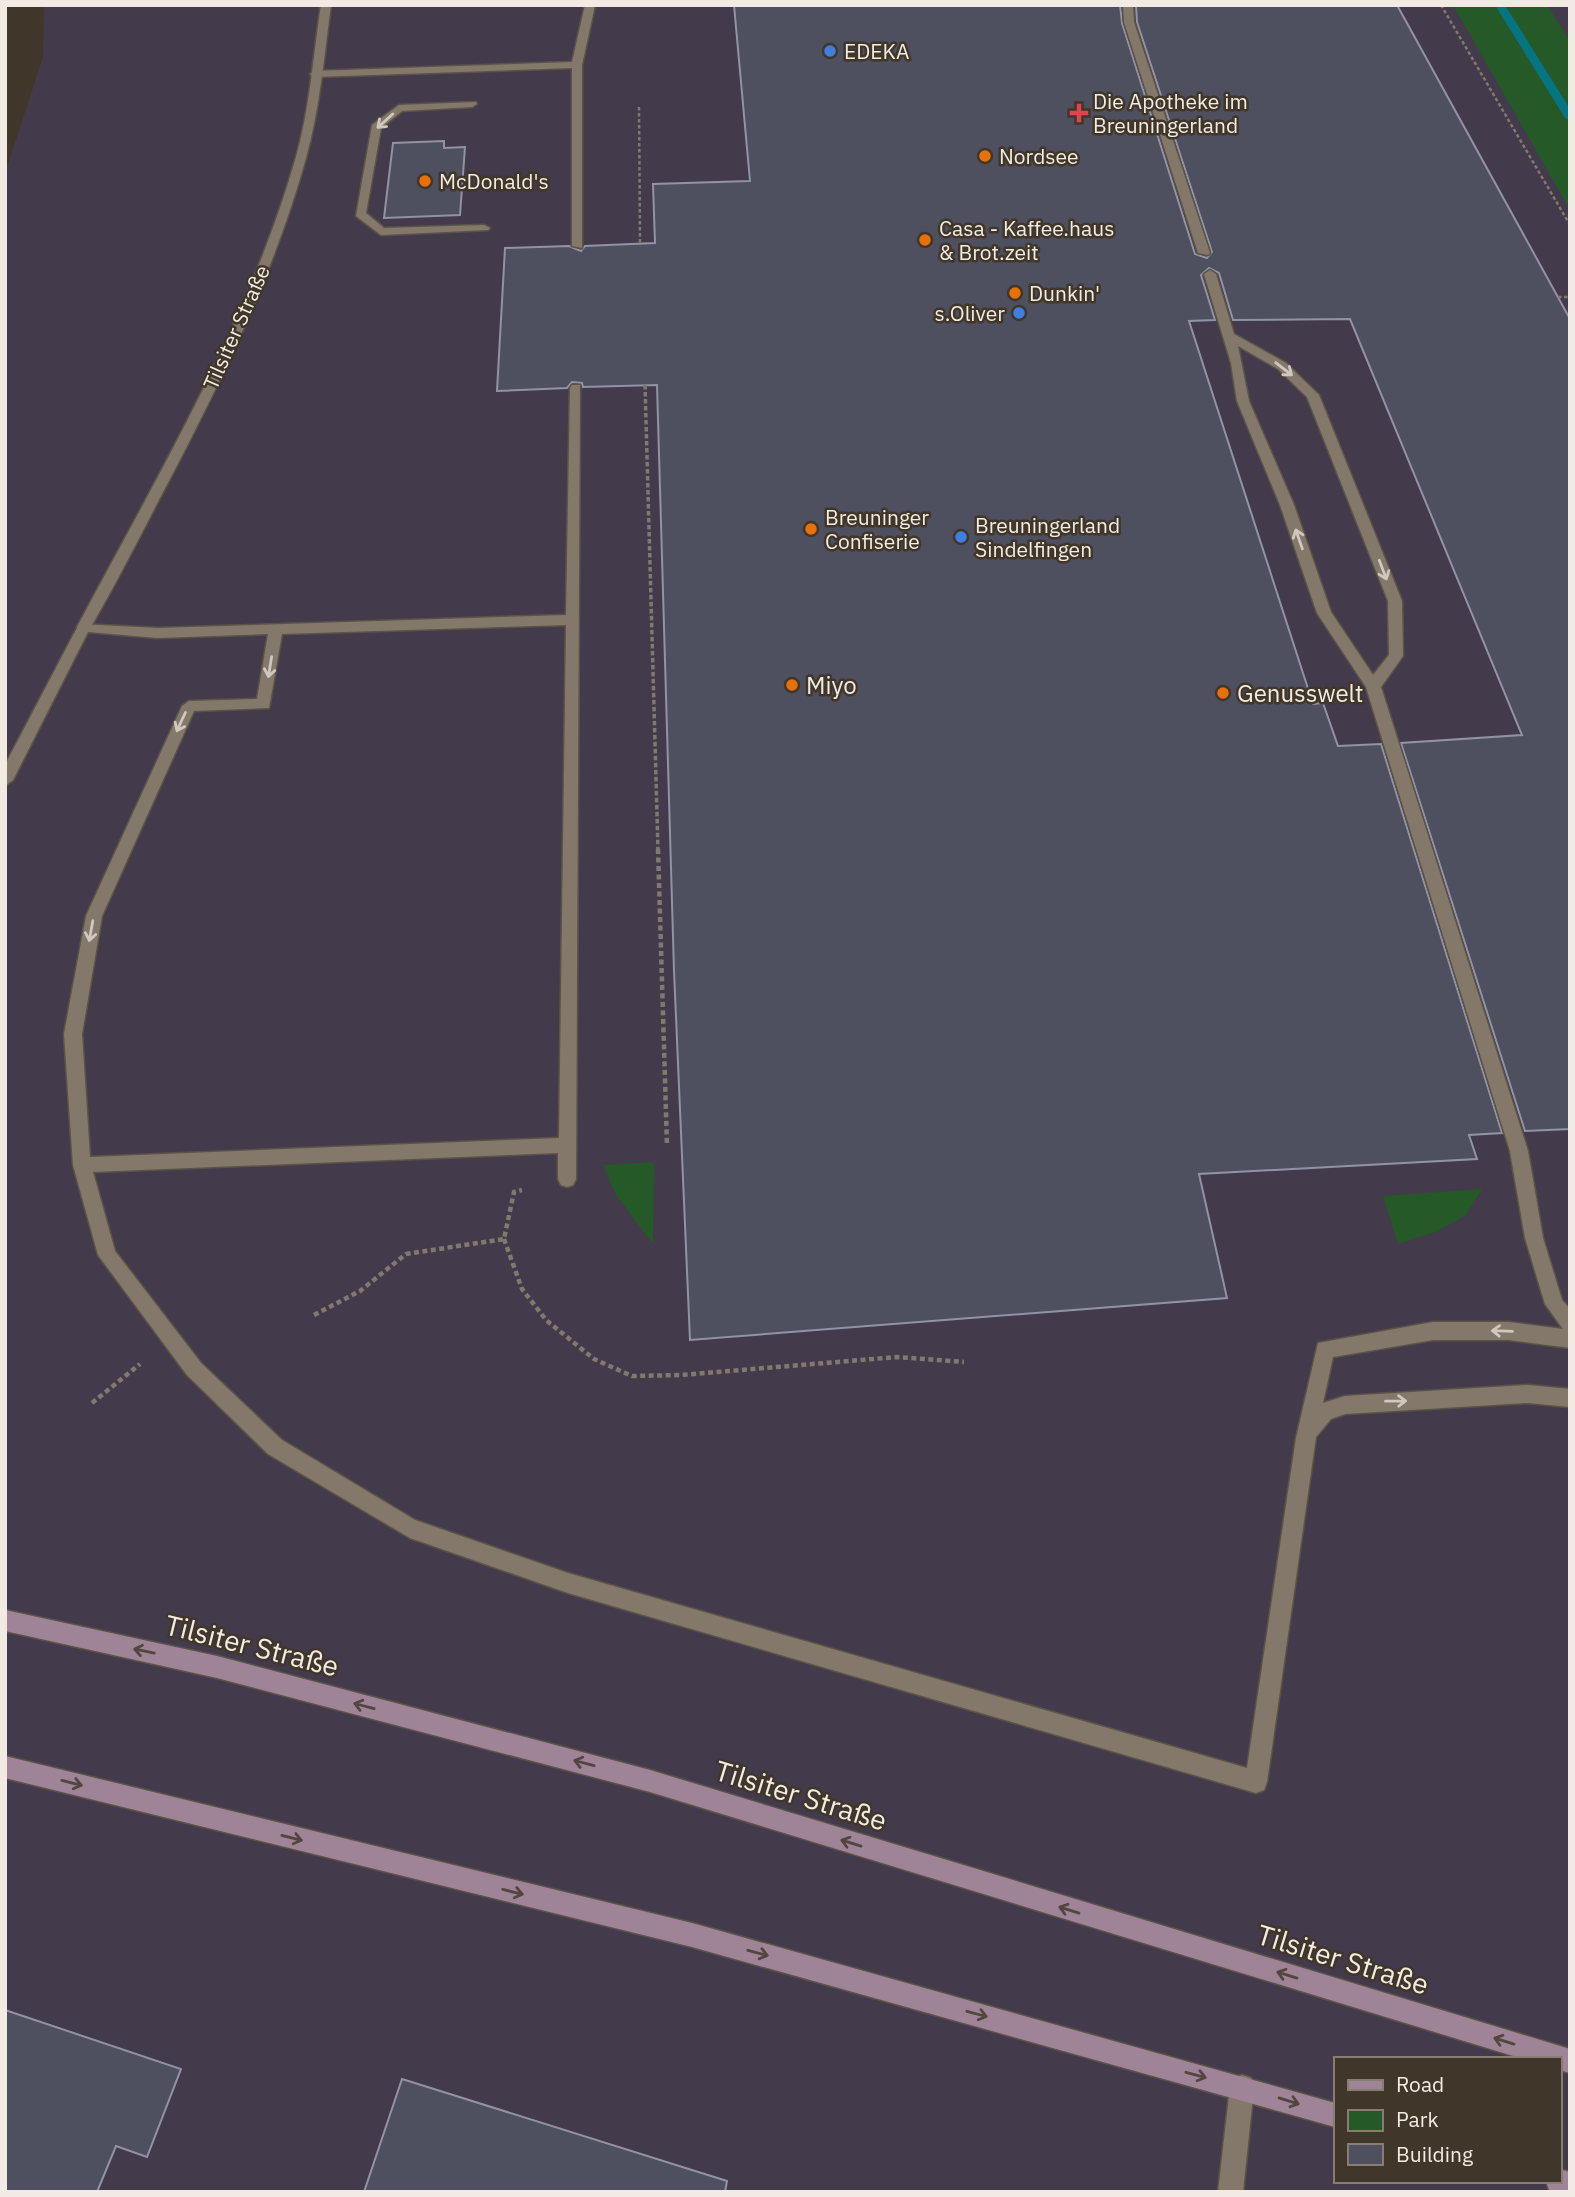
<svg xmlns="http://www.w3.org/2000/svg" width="1575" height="2197" viewBox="0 0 1575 2197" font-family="'IBM Plex Sans',sans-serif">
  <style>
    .commercial { fill: #433b4c; fill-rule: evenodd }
    .green { fill: #255927 }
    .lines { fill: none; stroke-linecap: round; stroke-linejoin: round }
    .stream { fill: #057583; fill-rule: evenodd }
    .building { fill: #4e4f5f; stroke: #9193a5; stroke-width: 2 }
    .lane-casing { stroke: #5c5348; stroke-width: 3 }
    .street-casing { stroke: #5c5348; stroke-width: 3 }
    .secondary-casing { stroke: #5c5348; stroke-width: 3 }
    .path-far2 { stroke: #82796e; stroke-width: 2.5; stroke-dasharray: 3.5 2.5; stroke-linecap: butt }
    .path-far1 { stroke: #82796e; stroke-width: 3.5; stroke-dasharray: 4.5 2.5; stroke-linecap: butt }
    .path { stroke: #82796e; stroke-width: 4.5; stroke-dasharray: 5 3.5; stroke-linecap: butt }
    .lane { fill: #837869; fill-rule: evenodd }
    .street { fill: #837869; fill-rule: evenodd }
    .secondary { fill: #9f8396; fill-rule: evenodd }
    .oneway { stroke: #d0c8be }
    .oneway2 { stroke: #53453f }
    .shop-dot { fill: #3f7fe0; stroke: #403629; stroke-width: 2.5 }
    .health-dot { fill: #e0444e; stroke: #403629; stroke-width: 2.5 }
    .food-dot { fill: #e8710a; stroke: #403629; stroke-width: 2.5 }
    .labels { text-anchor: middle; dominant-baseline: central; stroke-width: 5; stroke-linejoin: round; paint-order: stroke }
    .far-poi-label { font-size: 21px; fill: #f1ebe3; stroke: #403629; text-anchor: start }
    .far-street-label { font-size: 21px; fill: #f1ebe3; stroke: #403629 }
    .poi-label { font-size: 24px; fill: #f1ebe3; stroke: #403629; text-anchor: start }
    .near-street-label { font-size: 28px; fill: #f1ebe3; stroke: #403629 }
  </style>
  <rect width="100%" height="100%" fill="#403629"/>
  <path class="commercial" d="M 44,5 L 1570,5 L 1570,2192 L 5,2192 L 5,173 L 43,57 ZM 1335,2059 L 1559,2059 L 1559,2181 L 1335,2181 Z"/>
  <g class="green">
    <polygon points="1453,5 1547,5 1570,41 1570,210"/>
    <polygon points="654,1162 653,1244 616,1195 603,1165"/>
    <polygon points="1482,1189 1465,1216 1435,1232 1398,1244 1383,1196"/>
  </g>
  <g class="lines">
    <polygon class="stream" points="1495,5 1505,5 1570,109 1570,121 1565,118"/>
  </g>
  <g class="building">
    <polygon points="734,5 1120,5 1122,23 1195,254 1207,258 1212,252 1137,22 1136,5 1397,5 1570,319 1570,1129 1525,1131 1401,743 1522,735 1350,319 1233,320 1219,273 1209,268 1201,275 1215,320 1189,321 1313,704 1323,703 1338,746 1381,744 1502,1133 1469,1135 1477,1159 1199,1174 1227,1298 690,1340 674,971 657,385 583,387 582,383 572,382 567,388 497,391 505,248 569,246 581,251 585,246 655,243 653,184 750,181"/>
    <polygon points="444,141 444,148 465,147 460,215 384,218 393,143"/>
    <polygon points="5,2010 181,2069 147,2157 116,2146 97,2192 5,2192"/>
    <polygon points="402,2079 727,2181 725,2192 364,2192"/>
  </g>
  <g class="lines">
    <g class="lane-casing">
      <g id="lane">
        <polygon points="585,5 595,5 582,65 582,248 572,246 572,68 315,77 310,74 315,71 572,62"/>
        <polygon points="1123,5 1133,5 1134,22 1210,253 1208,255 1198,253 1124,22"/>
        <polygon points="476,102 477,104 472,107 402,111 381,128 366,213 384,228 484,225 490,228 488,230 381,235 356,216 372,125 399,105"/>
        <path d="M 1210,270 L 1216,274 L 1234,334 L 1286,363 L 1319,395 L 1402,601 L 1403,656 L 1381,687 L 1528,1151 L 1543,1238 L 1562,1300 L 1570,1309 L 1570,1348 L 1509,1340 L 1433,1340 L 1333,1357 L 1323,1403 L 1345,1396 L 1528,1385 L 1570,1389 L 1570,1407 L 1528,1403 L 1345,1414 L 1331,1419 L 1316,1437 L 1267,1782 L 1264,1790 L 1256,1793 L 568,1593 L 410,1538 L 268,1454 L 187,1375 L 98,1255 L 73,1165 L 64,1034 L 86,916 L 182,706 L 189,701 L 257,699 L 268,634 L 158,638 L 88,632 L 13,780 L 5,786 L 5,765 L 79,624 L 158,628 L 566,615 L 570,388 L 572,385 L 580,385 L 576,1179 L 573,1185 L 567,1187 L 561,1185 L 558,1179 L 558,1153 L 93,1172 L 115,1251 L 201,1363 L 282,1440 L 415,1520 L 568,1573 L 1247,1768 L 1296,1438 L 1318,1343 L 1433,1322 L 1509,1322 L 1563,1329 L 1545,1304 L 1525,1238 L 1510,1151 L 1366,687 L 1317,613 L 1280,505 L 1237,401 L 1231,363 L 1204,274 ZM 1238,346 L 1278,369 L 1307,397 L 1388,601 L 1389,655 L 1373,675 L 1331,612 L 1294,505 L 1249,401 ZM 566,625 L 559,1138 L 90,1157 L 82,1034 L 102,916 L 194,711 L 269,708 L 282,634 Z"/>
        <polygon points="1242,2075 1251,2078 1254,2087 1243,2192 1218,2192 1230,2087 1233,2078"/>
      </g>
    </g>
    <g class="street-casing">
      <path id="street" d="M 321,5 L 331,5 C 324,56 320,108 306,158 C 273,276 219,386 162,494 C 138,540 115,586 89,630 L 79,630 L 77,627 C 158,475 248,324 296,157 C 310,107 313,56 321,5 Z"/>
    </g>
    <g class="secondary-casing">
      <g id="secondary">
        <polygon points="5,1610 217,1656 650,1770 1570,2049 1570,2073 1559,2070 1559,2059 1523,2059 650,1792 217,1678 5,1631"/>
        <polygon points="5,1756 692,1923 1335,2103 1335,2127 692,1947 5,1778"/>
        <polygon points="1559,2169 1570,2172 1570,2192 1549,2190 1546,2181 1559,2181"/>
      </g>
    </g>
    <g class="path-far2">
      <polyline points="1441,5 1570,225"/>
      <polyline points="639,107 640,243"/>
      <polyline points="1558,297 1570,297"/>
    </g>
    <polyline class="path-far1" points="645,385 658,850"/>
    <g class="path">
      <polyline points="658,849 667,1146"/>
      <polyline points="504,1239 522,1289 546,1320 594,1359 632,1376 681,1375 897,1357 964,1362"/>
      <polyline points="314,1315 360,1291 406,1254 504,1239 514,1192 522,1190"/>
      <polyline points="92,1403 140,1364"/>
    </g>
    <use href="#lane" class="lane"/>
    <use href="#street" class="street"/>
    <use href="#secondary" class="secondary"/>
  </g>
  <defs><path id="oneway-shaft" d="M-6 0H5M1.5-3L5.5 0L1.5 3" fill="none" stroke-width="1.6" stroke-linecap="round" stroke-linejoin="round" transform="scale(1.75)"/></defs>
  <g class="oneway">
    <use href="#oneway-shaft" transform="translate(385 121) rotate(138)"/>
    <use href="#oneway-shaft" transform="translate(1284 369) rotate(38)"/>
    <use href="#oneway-shaft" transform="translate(1299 539) rotate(-109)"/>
    <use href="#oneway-shaft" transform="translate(1383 570) rotate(69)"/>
    <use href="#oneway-shaft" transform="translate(270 667) rotate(99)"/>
    <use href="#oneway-shaft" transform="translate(181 722) rotate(115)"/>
    <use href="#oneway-shaft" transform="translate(91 931) rotate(100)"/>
    <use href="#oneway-shaft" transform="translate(1502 1331) rotate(-178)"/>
    <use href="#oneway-shaft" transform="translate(1396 1401) rotate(-1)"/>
  </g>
  <g class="oneway2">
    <use href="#oneway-shaft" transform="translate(144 1651) rotate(-168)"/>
    <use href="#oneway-shaft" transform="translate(364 1706) rotate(-165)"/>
    <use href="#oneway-shaft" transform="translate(584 1763) rotate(-165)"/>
    <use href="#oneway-shaft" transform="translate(72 1783) rotate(14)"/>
    <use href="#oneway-shaft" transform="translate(292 1838) rotate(14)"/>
    <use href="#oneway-shaft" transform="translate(851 1843) rotate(-163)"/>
    <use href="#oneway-shaft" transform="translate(513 1892) rotate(14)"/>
    <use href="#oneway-shaft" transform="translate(1069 1910) rotate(-163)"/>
    <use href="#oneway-shaft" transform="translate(758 1953) rotate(15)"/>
    <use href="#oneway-shaft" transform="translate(1287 1975) rotate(-163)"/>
    <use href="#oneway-shaft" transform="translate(977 2014) rotate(15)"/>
    <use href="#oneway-shaft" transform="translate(1504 2041) rotate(-163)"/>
    <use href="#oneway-shaft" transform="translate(1196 2075) rotate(15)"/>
    <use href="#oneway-shaft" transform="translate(1289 2101) rotate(17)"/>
  </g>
  <g class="shop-dot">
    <circle cx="830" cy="51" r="7"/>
    <circle cx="1019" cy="313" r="7"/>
    <circle cx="961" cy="537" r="7"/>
  </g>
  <path class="health-dot" d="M1075.5 102.5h7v7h7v7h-7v7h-7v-7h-7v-7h7z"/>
  <g class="food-dot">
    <circle cx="985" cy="156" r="7"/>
    <circle cx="425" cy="181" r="7"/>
    <circle cx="925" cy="240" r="7"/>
    <circle cx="1015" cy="293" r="7"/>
    <circle cx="811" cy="529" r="7"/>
    <circle cx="792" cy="685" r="7"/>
    <circle cx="1223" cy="693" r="7"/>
  </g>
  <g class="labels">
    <g class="far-poi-label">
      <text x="844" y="51">EDEKA</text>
      <text x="1093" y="101">Die Apotheke im<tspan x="1093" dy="24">Breuningerland</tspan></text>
      <text x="999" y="156">Nordsee</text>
      <text x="439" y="181">McDonald's</text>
      <text x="939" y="228">Casa - Kaffee.haus<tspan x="939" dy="24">&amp; Brot.zeit</tspan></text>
      <text x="1029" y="293">Dunkin'</text>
      <text x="1005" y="313" text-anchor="end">s.Oliver</text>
      <text x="825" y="517">Breuninger<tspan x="825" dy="24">Confiserie</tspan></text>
      <text x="975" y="525">Breuningerland<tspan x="975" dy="24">Sindelfingen</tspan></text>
    </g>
    <g class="far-street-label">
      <text transform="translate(236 327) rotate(-66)">Tilsiter Straße</text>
    </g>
    <g class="poi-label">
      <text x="806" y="685">Miyo</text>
      <text x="1237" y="693">Genusswelt</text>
    </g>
    <g class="near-street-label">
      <text transform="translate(252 1645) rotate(14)">Tilsiter Straße</text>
      <text transform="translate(801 1795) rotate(17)">Tilsiter Straße</text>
      <text transform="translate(1343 1959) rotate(17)">Tilsiter Straße</text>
    </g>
  </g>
  <rect width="1575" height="2197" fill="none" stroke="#f1ebe3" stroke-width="14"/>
  <rect x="1334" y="2057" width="228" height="126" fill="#403629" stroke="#877e73" stroke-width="2"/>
  <rect x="1348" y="2080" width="35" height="10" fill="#9f8396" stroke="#877e73" stroke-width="2"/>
  <text x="1396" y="2092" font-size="21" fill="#f1ebe3">Road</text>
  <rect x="1348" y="2110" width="35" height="21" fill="#255927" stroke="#877e73" stroke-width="2"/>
  <text x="1396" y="2127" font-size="21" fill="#f1ebe3">Park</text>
  <rect x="1348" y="2144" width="35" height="21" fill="#4e4f5f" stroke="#877e73" stroke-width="2"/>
  <text x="1396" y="2162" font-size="21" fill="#f1ebe3">Building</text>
</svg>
